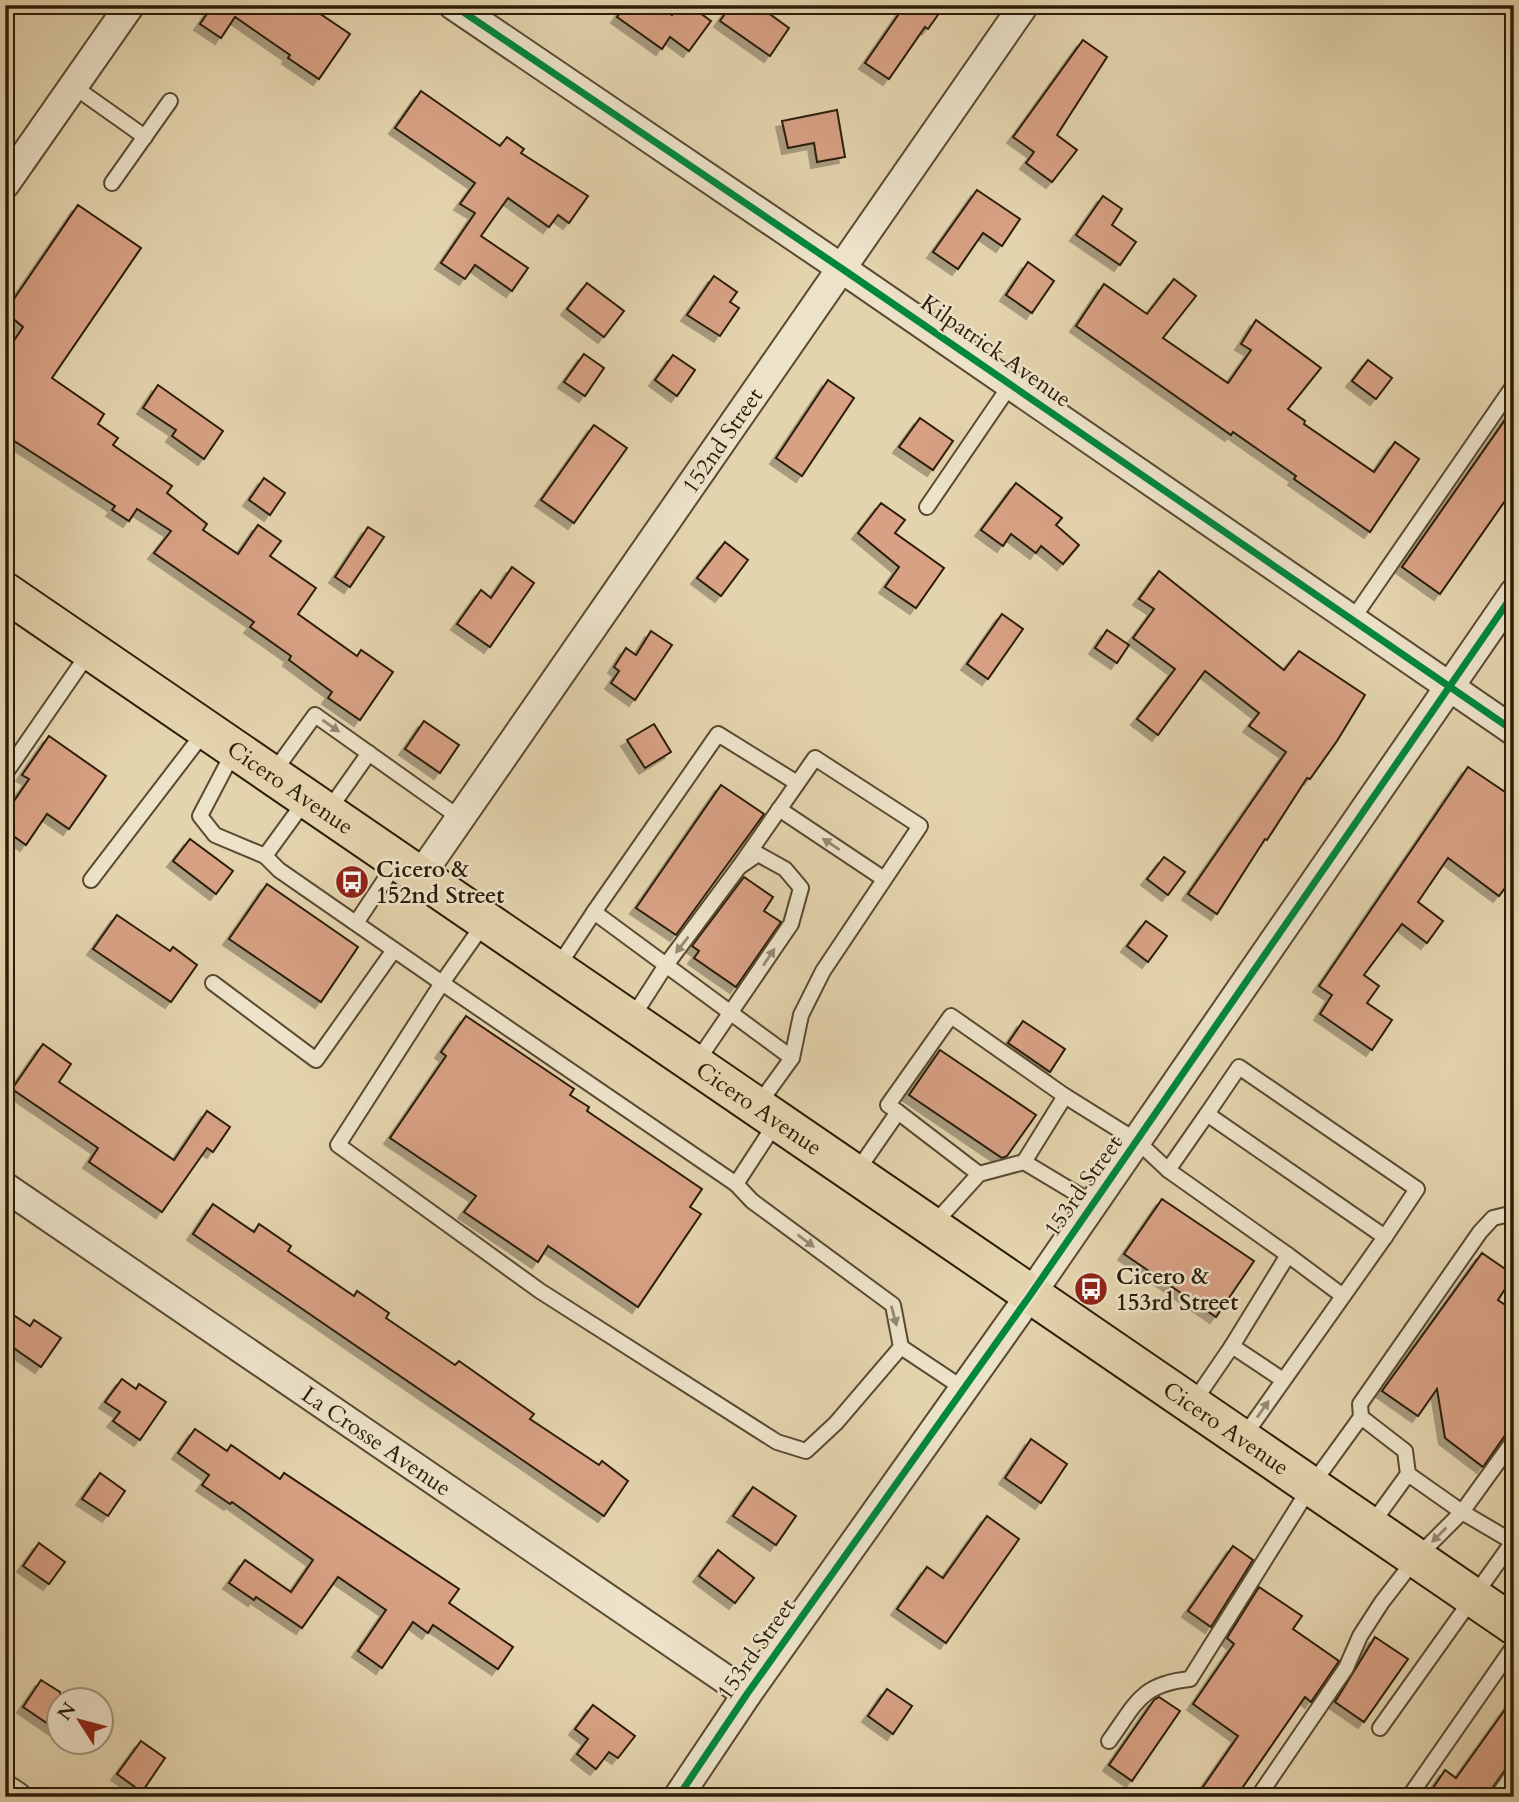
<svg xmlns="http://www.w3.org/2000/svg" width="1519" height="1802" viewBox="0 0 1519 1802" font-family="Cardo,serif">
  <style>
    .building { fill: #d8a184; stroke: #2b1c07; stroke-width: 2; filter: url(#shadow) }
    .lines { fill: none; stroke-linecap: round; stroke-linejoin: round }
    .lane-casing { stroke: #594a31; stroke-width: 18 }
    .street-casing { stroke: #594a31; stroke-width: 32 }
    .primary-casing { stroke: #2b1c07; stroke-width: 42 }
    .lane { stroke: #ede3ca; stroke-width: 14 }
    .street { stroke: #ede3ca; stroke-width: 28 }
    .primary { stroke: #e4d4ae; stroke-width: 38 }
    .cycleway-casing { stroke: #ede3ca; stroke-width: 11 }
    .cycleway { stroke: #00873e; stroke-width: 7 }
    .oneway { fill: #968972 }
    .labels { text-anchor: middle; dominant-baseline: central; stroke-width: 5; stroke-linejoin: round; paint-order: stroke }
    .street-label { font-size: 23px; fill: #2b1c07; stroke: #ede3ca }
    .poi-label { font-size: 23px; font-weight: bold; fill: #2b1c07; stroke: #ede3ca; text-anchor: start }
  </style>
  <defs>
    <filter id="shadow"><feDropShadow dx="-6" dy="6" stdDeviation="0" flood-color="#0004"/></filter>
  </defs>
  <rect width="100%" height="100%" fill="#e4d4ae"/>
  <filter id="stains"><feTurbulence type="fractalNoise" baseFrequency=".00286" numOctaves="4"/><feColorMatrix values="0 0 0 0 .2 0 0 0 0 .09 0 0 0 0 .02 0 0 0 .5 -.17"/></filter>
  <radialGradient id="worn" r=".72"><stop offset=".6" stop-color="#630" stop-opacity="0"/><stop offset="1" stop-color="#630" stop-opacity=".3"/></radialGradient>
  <g class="building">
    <polygon points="213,5 307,5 350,34 319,79 288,58 290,55 235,17 221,38 200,24"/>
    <polygon points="625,5 658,5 672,15 679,5 689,5 711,21 689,51 670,37 662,49 617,17"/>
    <polygon points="731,5 757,5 789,28 770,56 720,21"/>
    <polygon points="905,5 945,5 928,29 925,27 889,79 865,63"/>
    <polygon points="1083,40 1107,57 1057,135 1077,150 1052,182 1026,163 1034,152 1013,137"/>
    <polygon points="421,91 500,146 507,137 524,149 521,153 588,196 569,223 558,215 549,227 508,198 481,236 528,268 512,291 475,265 465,279 441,263 475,213 460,204 475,183 395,128"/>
    <polygon points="837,110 845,157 817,162 814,143 788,148 782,121"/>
    <polygon points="977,190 1020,219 1002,246 983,233 958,269 933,252"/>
    <polygon points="1103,196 1122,209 1112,225 1136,242 1120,265 1076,235"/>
    <polygon points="78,205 141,248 52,378 104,414 98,424 118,438 113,445 172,486 167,493 207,524 203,530 238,554 258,525 281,541 270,556 316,588 298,614 357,656 361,650 393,672 360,720 328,698 332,692 289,660 291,656 250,627 254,622 154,553 171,531 137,509 129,521 112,510 115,506 5,435 5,354 23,327 5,312"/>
    <polygon points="1028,262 1054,281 1032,313 1006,295"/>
    <polygon points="714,276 737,292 730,302 739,308 720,336 687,315"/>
    <polygon points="1174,279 1196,296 1163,338 1228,383 1251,350 1241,344 1256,320 1321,368 1288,409 1305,421 1304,424 1374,472 1395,442 1419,459 1370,532 1294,479 1296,476 1233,432 1231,435 1076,326 1104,284 1147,314"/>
    <polygon points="587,283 624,311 604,337 567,309"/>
    <polygon points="584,354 604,368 585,396 564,382"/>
    <polygon points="673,355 695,370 677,396 655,380"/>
    <polygon points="1368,360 1392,378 1376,399 1352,381"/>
    <polygon points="828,380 854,398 802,476 776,458"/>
    <polygon points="158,385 223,431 204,459 172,436 176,430 143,408"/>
    <polygon points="1514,407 1514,488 1440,594 1402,567"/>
    <polygon points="920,418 953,441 933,470 899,447"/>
    <polygon points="594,425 627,448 574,523 541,500"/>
    <polygon points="264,478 285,493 270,515 249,500"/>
    <polygon points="1016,483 1062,518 1056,525 1079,545 1063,564 1041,546 1036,553 1011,534 1003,546 981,530"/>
    <polygon points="881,503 905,520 895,533 944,568 916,608 885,587 899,567 858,533"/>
    <polygon points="368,527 384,537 350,587 335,577"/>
    <polygon points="725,542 748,560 721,596 697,578"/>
    <polygon points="512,567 534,583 490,647 457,624 481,590 491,598"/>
    <polygon points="1159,571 1284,670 1299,651 1365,695 1337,741 1310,779 1307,778 1267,840 1265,839 1217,914 1188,894 1286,752 1249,726 1259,713 1205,671 1158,735 1137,719 1175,669 1133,638 1154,609 1139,599"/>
    <polygon points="1002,614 1023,629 988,679 967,664"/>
    <polygon points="1107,630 1129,645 1117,663 1095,648"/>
    <polygon points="651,631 672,645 635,700 611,683 619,671 614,667 626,648 636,655"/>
    <polygon points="424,721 459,745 440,773 405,749"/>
    <polygon points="654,724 671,752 645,768 627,740"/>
    <polygon points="49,736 106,776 69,829 47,814 26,845 5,830 5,814 29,779 22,775"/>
    <polygon points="1468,767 1514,798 1514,876 1499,896 1448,858 1418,902 1443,921 1427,943 1402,924 1364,975 1379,986 1367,1003 1392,1020 1372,1050 1320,1014 1332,995 1319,986"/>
    <polygon points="721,785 764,814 676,935 636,908"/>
    <polygon points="190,839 233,871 216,894 173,861"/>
    <polygon points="1164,857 1185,872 1168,895 1147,879"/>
    <polygon points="744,877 773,897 764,911 781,922 736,987 694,958 699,951 692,946"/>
    <polygon points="267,884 358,947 321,1002 229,939"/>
    <polygon points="117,915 170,951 173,947 197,965 171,1002 93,949"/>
    <polygon points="1146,921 1167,936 1148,962 1127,946"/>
    <polygon points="466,1016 574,1089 570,1095 589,1107 587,1111 702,1189 690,1207 701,1214 638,1307 548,1246 538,1262 464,1212 476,1196 390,1138 446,1056 441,1052"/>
    <polygon points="1023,1021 1065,1049 1050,1072 1008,1043"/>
    <polygon points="43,1044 71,1064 59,1082 174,1160 207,1111 230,1127 213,1152 207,1148 162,1212 89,1162 98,1148 12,1089"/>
    <polygon points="940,1050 1036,1115 1007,1156 1002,1158 909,1095"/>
    <polygon points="1162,1199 1254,1261 1216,1317 1124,1254"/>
    <polygon points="213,1204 254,1232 259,1224 291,1246 288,1251 354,1296 357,1291 389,1313 386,1318 455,1365 459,1361 534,1414 530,1419 599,1465 602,1461 628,1481 604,1516 193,1234"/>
    <polygon points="1482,1253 1514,1275 1498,1300 1514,1311 1514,1431 1506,1434 1483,1467 1445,1438 1437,1389 1418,1416 1382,1391"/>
    <polygon points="12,1314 30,1326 34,1320 61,1338 41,1367 5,1342 5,1324"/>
    <polygon points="122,1379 136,1389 139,1384 166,1402 140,1440 113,1421 120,1412 105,1402"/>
    <polygon points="195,1429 227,1451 231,1445 280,1479 284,1473 459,1589 449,1603 513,1647 498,1669 433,1625 428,1633 413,1622 382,1668 358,1651 386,1610 338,1577 302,1628 256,1597 254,1600 229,1583 245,1560 291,1592 313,1560 232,1502 230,1504 202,1485 209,1475 178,1453"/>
    <polygon points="1031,1439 1067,1464 1041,1503 1005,1478"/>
    <polygon points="100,1473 125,1491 108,1516 82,1499"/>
    <polygon points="753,1487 796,1516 776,1545 733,1516"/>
    <polygon points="987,1516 1019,1539 946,1643 897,1609 927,1567 943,1578"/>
    <polygon points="39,1543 65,1562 49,1584 23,1566"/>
    <polygon points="1233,1546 1253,1560 1211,1627 1188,1611"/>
    <polygon points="718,1550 754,1578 735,1603 699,1576"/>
    <polygon points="1259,1587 1302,1616 1293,1629 1339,1661 1311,1702 1305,1697 1236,1797 1196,1797 1238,1736 1193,1704 1234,1644 1227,1638"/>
    <polygon points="1375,1637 1408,1659 1364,1722 1335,1702"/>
    <polygon points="41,1680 60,1692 60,1732 23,1707"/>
    <polygon points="887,1689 912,1706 893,1734 868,1716"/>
    <polygon points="1159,1697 1180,1711 1132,1781 1109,1765 1154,1700"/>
    <polygon points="1514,1697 1514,1757 1486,1797 1427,1797 1445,1770 1456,1778"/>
    <polygon points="593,1705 635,1736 618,1758 609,1752 596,1769 577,1754 588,1739 575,1729"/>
    <polygon points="141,1741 165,1758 142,1792 117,1774"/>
  </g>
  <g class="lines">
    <g class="lane-casing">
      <g id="lane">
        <polyline points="73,86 145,137"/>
        <polyline points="112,183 170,101"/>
        <polyline points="927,507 1011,384"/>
        <polyline points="1352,620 1514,385"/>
        <polyline points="234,751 200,816 215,835 265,856 279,870 442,983 485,922"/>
        <polyline points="273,773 315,715 460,818"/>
        <polyline points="5,774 90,651"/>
        <polyline points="779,809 884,879"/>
        <polyline points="328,811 369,753"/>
        <polyline points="265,856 305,801"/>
        <polyline points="739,867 815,758 920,826 823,971 801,1015 792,1058"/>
        <polyline points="91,880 205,731"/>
        <polyline points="594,912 718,734 797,783"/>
        <polyline points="356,923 396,863"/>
        <polyline points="557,968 594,912 792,1058 758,1105"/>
        <polyline points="213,983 316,1060 394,950"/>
        <polyline points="632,1018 666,965 739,867 758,854 785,869 801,888 791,924 696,1063"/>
        <polyline points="898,1112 888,1105 951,1016 1065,1096"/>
        <polyline points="1207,1114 1239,1067 1417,1189 1385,1237"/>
        <polyline points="777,1121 736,1184 752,1201 893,1305 901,1347"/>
        <polyline points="1024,1162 1065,1096 1137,1141 1168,1170 1207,1114 1385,1237 1242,1439"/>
        <polyline points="1168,1170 1288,1255 1232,1346 1283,1380"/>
        <polyline points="855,1174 898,1112 979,1174"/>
        <polyline points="736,1184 442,983 338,1145 540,1291 777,1442 806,1451 836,1423 901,1347 964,1389"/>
        <polyline points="932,1226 979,1174 1024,1162 1094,1204"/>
        <polyline points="1288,1255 1343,1296"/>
        <polyline points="1193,1403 1232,1346"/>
        <polyline points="1361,1417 1360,1404 1480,1232 1493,1218 1514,1213"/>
        <polyline points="1371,1525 1408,1474"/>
        <polyline points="1380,1728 1514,1540"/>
        <path d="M 1109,1741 C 1136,1704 1140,1684 1190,1679 L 1311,1486 L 1361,1417 L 1405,1451 L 1408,1474 L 1462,1512 L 1513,1542"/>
        <polyline points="1258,1797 1346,1668 1360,1636 1382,1602 1416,1558 1462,1512 1514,1440"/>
        <polyline points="1409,1797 1514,1646"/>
        <polyline points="1497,1797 1514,1773"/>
      </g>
    </g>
    <g class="street-casing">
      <g id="street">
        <polyline points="453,5 841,268 1514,731"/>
        <polyline points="5,184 130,5"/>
        <path id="s1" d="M 420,876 L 1024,5"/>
        <path id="s2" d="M 5,1187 L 747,1694"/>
        <polyline points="5,1789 17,1797"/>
        <polyline points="678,1797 747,1694 1031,1294 1514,593"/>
      </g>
    </g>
    <g class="primary-casing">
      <g id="primary">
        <path id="s3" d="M 5,592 L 1514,1625"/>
      </g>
    </g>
    <use href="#lane" class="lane"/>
    <use href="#street" class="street"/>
    <use href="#primary" class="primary"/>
    <g class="cycleway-casing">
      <g id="cycleway">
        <polyline points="453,5 841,268 1514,731"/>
        <polyline points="678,1797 747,1694 1031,1294 1514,593"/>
      </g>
    </g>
    <use href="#cycleway" class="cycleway"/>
  </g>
  <defs><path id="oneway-solid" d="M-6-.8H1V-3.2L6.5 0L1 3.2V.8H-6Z" transform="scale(1.75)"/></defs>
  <g class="oneway">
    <use href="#oneway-solid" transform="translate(331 726) rotate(35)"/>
    <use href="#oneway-solid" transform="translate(831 844) rotate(-146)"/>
    <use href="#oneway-solid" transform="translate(682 945) rotate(128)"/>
    <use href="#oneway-solid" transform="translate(769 957) rotate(-56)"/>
    <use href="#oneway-solid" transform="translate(806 1241) rotate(37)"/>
    <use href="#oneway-solid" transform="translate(894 1316) rotate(75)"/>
    <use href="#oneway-solid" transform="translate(1263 1409) rotate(-55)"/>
    <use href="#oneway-solid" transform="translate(1439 1535) rotate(135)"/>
  </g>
  <defs>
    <g id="bus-disc" transform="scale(1.75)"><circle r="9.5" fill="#8f2418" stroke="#ede3ca"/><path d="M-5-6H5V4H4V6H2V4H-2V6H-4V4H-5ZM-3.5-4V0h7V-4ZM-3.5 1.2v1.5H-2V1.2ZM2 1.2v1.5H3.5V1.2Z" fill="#fff"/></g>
  </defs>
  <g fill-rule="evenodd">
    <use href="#bus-disc" x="352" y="882"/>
    <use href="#bus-disc" x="1091" y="1289"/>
  </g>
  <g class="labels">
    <g class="street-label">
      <text transform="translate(996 351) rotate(35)">Kilpatrick Avenue</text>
      <text stroke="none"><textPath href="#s1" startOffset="530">152nd Street</textPath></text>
      <text stroke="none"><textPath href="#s3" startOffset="346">Cicero Avenue</textPath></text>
      <text stroke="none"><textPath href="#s3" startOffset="914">Cicero Avenue</textPath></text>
      <text transform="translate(1083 1186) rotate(-55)">153rd Street</text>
      <text stroke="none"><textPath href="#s3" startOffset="1480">Cicero Avenue</textPath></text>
      <text stroke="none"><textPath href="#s2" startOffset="450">La Crosse Avenue</textPath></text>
      <text transform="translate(756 1649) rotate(-55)">153rd Street</text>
    </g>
    <g class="poi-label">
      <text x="376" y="869">Cicero &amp;<tspan x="376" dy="26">152nd Street</tspan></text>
      <text x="1116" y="1276">Cicero &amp;<tspan x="1116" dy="26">153rd Street</tspan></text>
    </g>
  </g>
  <rect width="1519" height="1802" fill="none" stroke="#e4d4ae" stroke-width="28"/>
  <rect x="7" y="7" width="1505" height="1788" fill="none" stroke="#2b1c07" stroke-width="3.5"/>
  <rect x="14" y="14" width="1491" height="1774" fill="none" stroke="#2b1c07" stroke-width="2"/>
  <g transform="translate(80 1721) rotate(306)"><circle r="33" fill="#ede3ca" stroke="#9f937c" stroke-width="2"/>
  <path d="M0-5L12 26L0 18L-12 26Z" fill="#8f2418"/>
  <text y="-10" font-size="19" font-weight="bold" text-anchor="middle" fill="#2b1c07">N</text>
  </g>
  <rect width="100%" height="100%" filter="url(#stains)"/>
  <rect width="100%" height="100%" fill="url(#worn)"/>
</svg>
